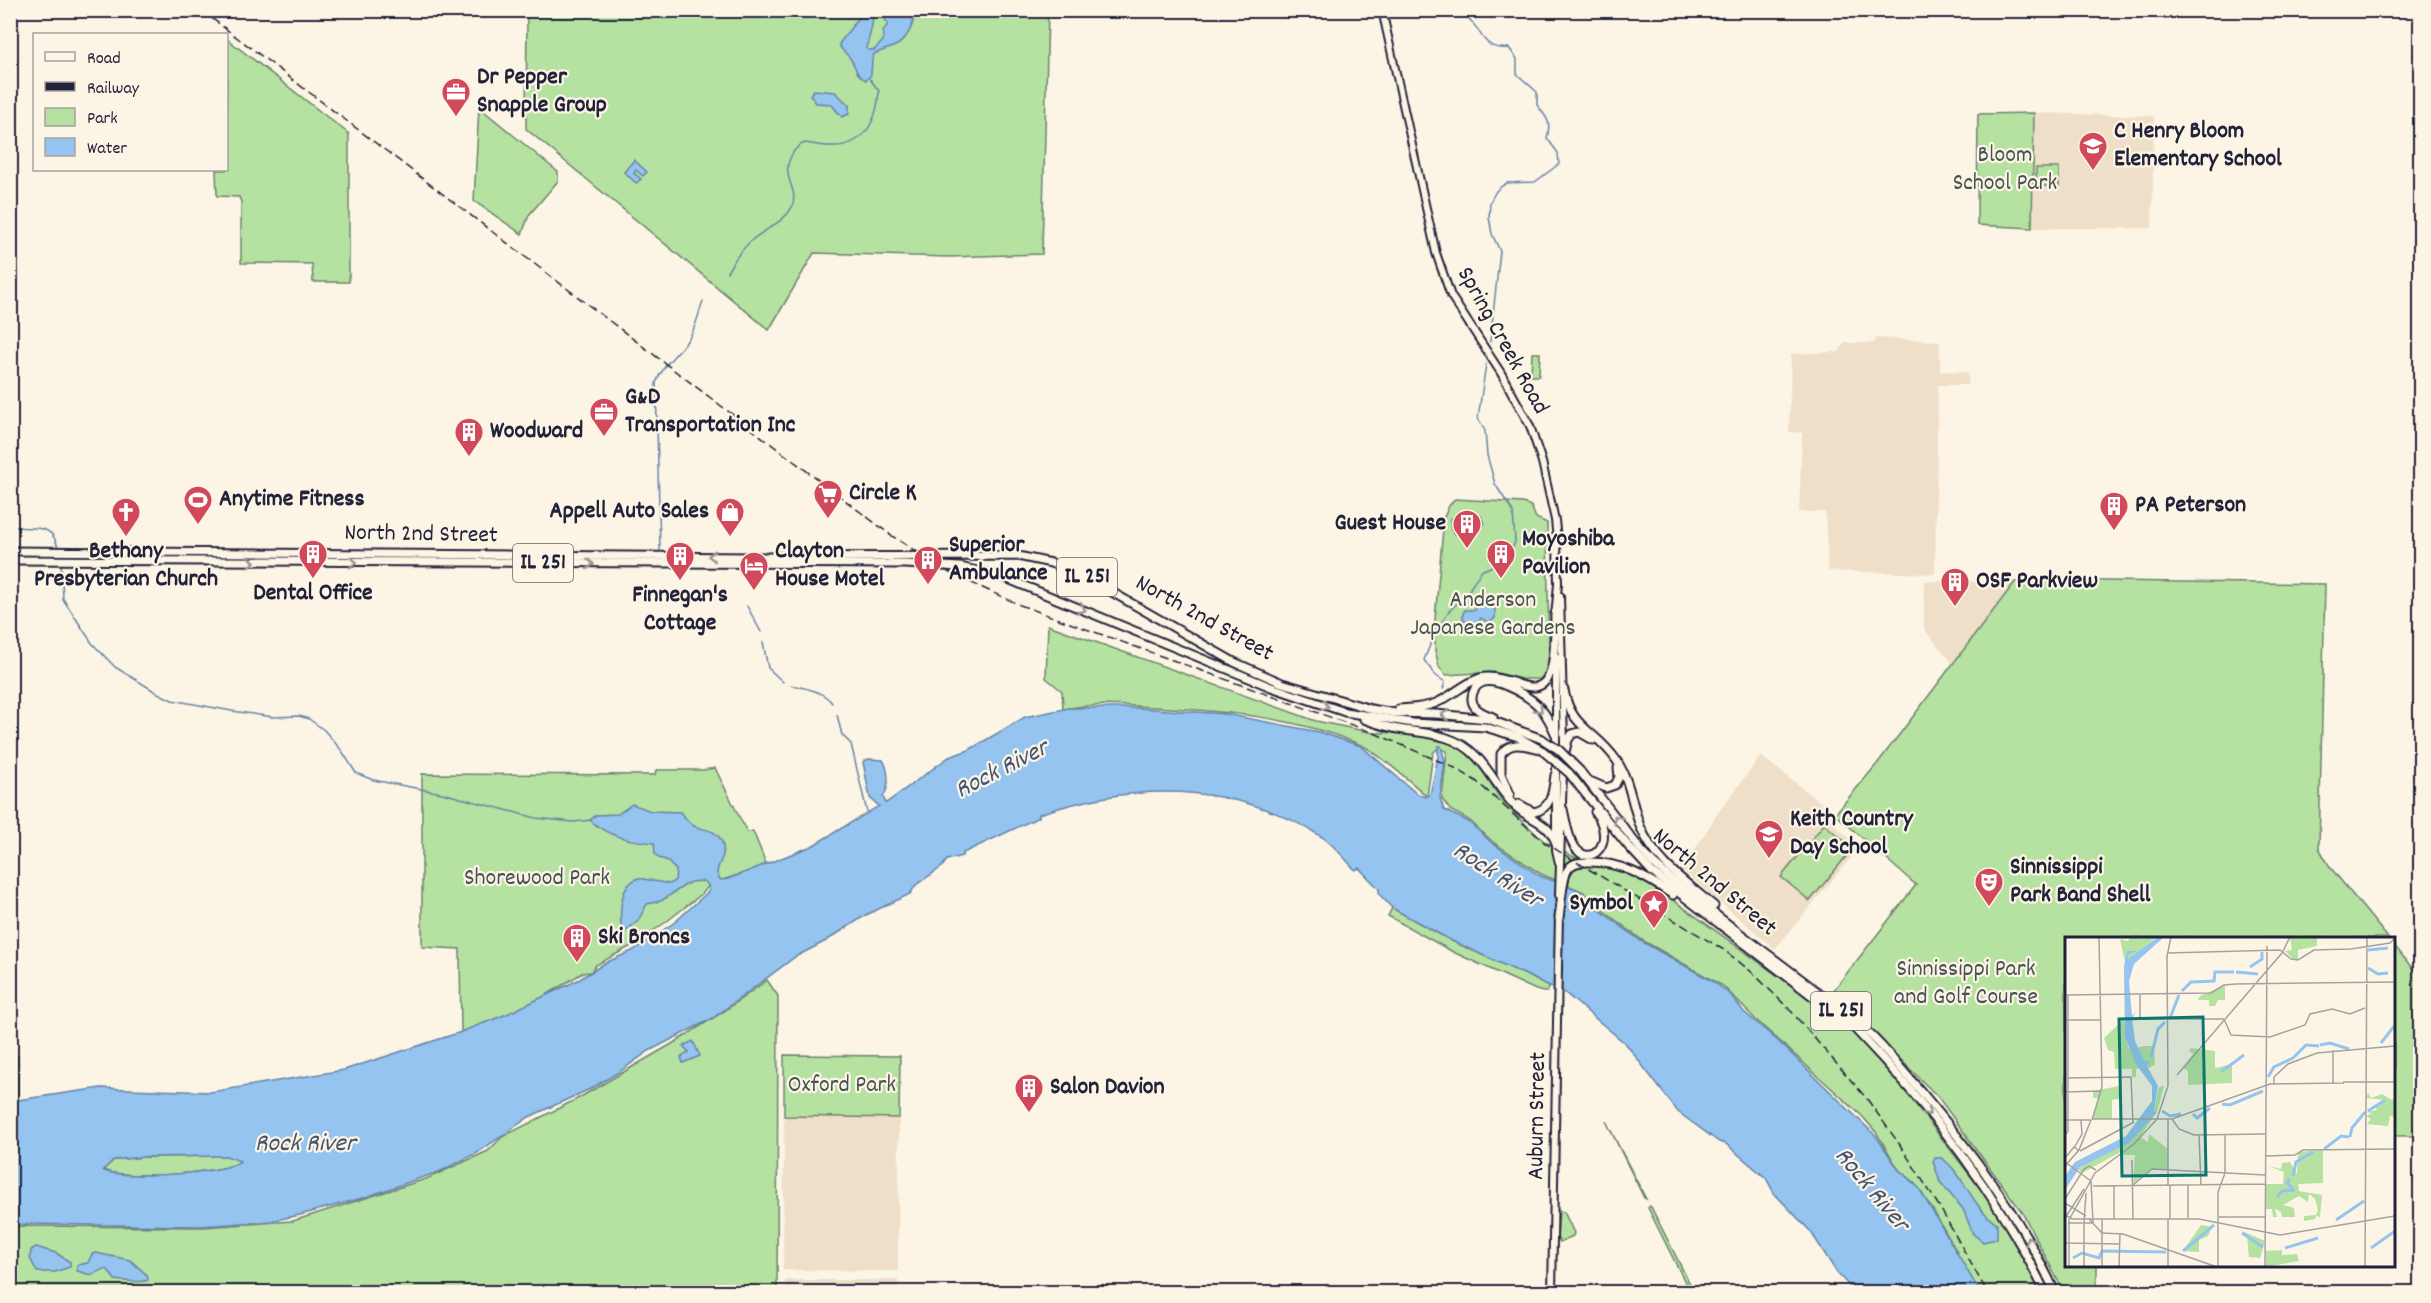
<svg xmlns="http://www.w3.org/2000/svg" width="2431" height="1303" viewBox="0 0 2431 1303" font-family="Dekko,sans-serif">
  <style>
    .built { fill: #f0dfc8 }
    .green { fill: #b5e2a0; stroke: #6c826e; stroke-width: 1.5 }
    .water { fill: #94c4ef; stroke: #6683a7; stroke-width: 1.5; fill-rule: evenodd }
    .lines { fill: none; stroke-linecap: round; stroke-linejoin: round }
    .stream { stroke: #6683a7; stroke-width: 1.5 }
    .secondary-casing { stroke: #22223b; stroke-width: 10 }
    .primary-casing { stroke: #22223b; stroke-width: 11 }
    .secondary { stroke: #fcf5e5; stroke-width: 6 }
    .primary { stroke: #fcf5e5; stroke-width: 7 }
    .rail { stroke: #22223b; stroke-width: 1.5; stroke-dasharray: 9 4.5; stroke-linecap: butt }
    .primary-bridge-casing { stroke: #22223b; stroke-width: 11; stroke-linecap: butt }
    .primary-bridge { stroke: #fcf5e5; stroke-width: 7 }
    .oneway { stroke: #9a9698 }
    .labels { text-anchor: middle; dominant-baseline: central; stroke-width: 4.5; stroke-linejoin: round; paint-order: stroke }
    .shield { fill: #fcf5e5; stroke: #63616e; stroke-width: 1.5 }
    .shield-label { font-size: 22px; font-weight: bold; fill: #22223b }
    .poi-label { font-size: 24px; font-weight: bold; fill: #22223b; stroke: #fcf5e5; text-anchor: start }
    .park-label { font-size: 24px; fill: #475254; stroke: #fcf5e5 }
    .street-label { font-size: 24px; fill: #22223b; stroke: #fcf5e5 }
    .water-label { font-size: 26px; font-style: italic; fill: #445371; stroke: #fcf5e5 }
    .inset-river { fill: none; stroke: #94c4ef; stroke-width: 3 }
    .inset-road { fill: none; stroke: #a5a1a1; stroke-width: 1.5 }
    .view { fill: #0f766e; fill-opacity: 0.15; stroke: #0f766e; stroke-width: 3 }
    .inset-edge { fill: none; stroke: #22223b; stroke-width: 3 }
  </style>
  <rect width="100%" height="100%" fill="#fcf5e5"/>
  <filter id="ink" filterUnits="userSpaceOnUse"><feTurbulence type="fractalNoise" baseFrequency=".0167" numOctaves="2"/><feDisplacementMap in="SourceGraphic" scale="12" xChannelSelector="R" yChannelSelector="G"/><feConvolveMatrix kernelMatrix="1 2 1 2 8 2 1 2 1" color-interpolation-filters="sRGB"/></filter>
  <g filter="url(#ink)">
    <g class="built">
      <polygon points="2034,113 2154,116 2152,228 2032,228"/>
      <polygon points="1876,338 1940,341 1940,371 1968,372 1968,385 1938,385 1935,574 1828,571 1825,512 1799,512 1802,433 1789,432 1791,354 1838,352 1845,343 1875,343"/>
      <polygon points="1924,581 2015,582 1953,664 1924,629"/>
      <polygon points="1761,756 1819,801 1833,823 1859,848 1775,949 1682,870 1719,811"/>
      <polygon points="784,1116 899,1118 898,1271 783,1270"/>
      <rect x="785" y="1280" width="113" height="12"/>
    </g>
    <g class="green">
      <polygon points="527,11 1048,11 1042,254 948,257 814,253 769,330 526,129"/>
      <polygon points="227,39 349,134 349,282 313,282 312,264 241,263 241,202 239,197 217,196 216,170 226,170"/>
      <polygon points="479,107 558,172 558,181 529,215 522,234 474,201"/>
      <polygon points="2034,113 2032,228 1977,225 1978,114"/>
      <rect x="2036" y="168" width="23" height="18"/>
      <polygon points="1532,353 1540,353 1539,376 1531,376"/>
      <polygon points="1455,499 1523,503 1531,506 1536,518 1547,523 1549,662 1547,673 1542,679 1521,679 1494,672 1446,675 1439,667 1435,650 1435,619 1444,517 1449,506"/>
      <polygon points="2031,580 2325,584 2319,848 2330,867 2388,938 2066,938 2066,1266 2097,1266 2097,1292 2064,1292 2022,1212 1938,1097 1864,1023 1829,996 1916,885 1835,814 1877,764 2015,582"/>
      <path d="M 1048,625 L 1316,721 L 1374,733 L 1403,732 L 1434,736 L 1448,741 L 1473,756 L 1503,803 L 1544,841 L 1585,863 L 1605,864 L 1632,874 L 1662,892 L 1843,1023 L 1862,1042 L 1909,1096 L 1993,1205 L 2041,1292 L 1980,1292 L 1964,1270 L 1957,1252 L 1934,1212 L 1913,1181 L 1899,1170 L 1876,1132 L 1862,1116 L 1756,1020 L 1723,986 L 1642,940 L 1588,899 L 1584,892 L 1541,874 L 1494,843 L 1469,820 L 1450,810 L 1442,799 L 1447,751 L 1438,748 L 1433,753 L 1427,797 C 1419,788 1373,750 1363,746 C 1298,717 1224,711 1154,707 C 1124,706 1093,703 1063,709 L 1062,691 L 1046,678 Z"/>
      <polygon points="715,768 747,832 753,831 767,866 710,884 703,893 666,922 633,945 596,965 591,972 582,973 524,1009 461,1032 460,949 422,947 422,774 655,775 656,770 703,770"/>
      <polygon points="1824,824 1853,848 1810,901 1781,877"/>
      <polygon points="1392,908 1452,941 1550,986 1547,992 1543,992 1536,990 1453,952 1388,916"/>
      <polygon points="2394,945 2420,978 2420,1136 2394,1136"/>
      <polygon points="767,980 778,996 777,1292 12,1292 11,1226 203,1227 293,1221 426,1179 488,1151 502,1137 577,1099 677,1041 726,1010"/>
      <polygon points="784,1055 900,1056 899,1118 784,1116"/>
      <polygon points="11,1056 18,1056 18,1097 11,1098"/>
      <polygon points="1606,1121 1646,1199 1644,1198"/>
      <path d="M 226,1156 L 238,1158 L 240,1161 C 228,1174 119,1180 103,1170 L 114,1160 L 143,1157 Z"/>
      <polygon points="1650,1206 1651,1207 1694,1292 1690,1292 1648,1208"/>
      <polygon points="1559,1211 1564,1212 1574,1233 1573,1236 1560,1242 1557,1238"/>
    </g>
    <g class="water">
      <path d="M 880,11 L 914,11 C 915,23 908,38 897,45 C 890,49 882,50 874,54 L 872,60 L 871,75 L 866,80 C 855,75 857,68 851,60 C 848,53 841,52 839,44 L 858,18 L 868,12 L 873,15 C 873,28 869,37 866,48 L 868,50 L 874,50 L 883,41 L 883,32 L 888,24 Z"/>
      <polygon points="814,90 835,92 849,105 849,114 842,117 831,104 816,103 810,95"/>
      <polygon points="634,160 647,172 643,176 636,170 634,173 641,179 636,183 624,172"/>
      <polygon points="1461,514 1470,518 1481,516 1484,525 1466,536 1462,533 1455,534 1451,528 1450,519"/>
      <polygon points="1481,599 1486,600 1490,606 1495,605 1495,618 1489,623 1481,618 1475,629 1465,630 1467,623 1463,619 1463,613 1465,610 1475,610"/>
      <path d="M 1069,708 L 1138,708 L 1225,714 L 1319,732 L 1361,746 L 1416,793 L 1425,797 L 1430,795 L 1438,757 L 1438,746 L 1441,746 L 1445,761 L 1440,798 L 1444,810 L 1469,822 L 1492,843 L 1540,876 L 1579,890 L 1588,901 L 1641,941 L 1714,982 L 1731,995 L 1744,1012 L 1777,1040 L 1876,1136 L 1899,1170 L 1919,1188 L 1980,1292 L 1855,1292 L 1837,1273 L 1811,1232 L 1774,1193 L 1766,1178 L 1726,1144 L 1719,1142 L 1678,1112 L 1626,1044 L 1565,993 L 1452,941 L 1392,908 L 1379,894 L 1379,889 L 1359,868 L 1355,870 C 1345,859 1334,845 1322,837 C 1233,781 1135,782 1039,814 L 1039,817 L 963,853 L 962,856 L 947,860 L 942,867 L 916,885 L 910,894 L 866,915 L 826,941 L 795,957 L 713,1018 L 649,1051 L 619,1072 L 590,1089 L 529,1117 L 477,1153 L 441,1171 L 366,1197 L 300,1215 L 271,1221 L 202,1226 L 11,1224 L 11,1101 L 101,1088 L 211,1092 L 344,1070 L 461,1032 L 507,1014 L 580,979 L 605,963 L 632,951 L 675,922 L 709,891 L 709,886 L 704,881 L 690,882 L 661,901 L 647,904 L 638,921 L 626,931 L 621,925 C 620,909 620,885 638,878 L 670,884 L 675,880 L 676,870 L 666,860 L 659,858 L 655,854 L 654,843 C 630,841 608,837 590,820 L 596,815 L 618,814 L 632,804 L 651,811 L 680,812 C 684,816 689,823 694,826 C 705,831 719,828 723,846 C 727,860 710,869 721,880 L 728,879 L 812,846 L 879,806 L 870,798 L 863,762 L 868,759 L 883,760 C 889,770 890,787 883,797 L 886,803 L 949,757 L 969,750 L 1025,717 ZM 226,1156 L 240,1161 C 229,1174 119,1180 103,1170 L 114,1160 L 143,1157 Z"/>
      <polygon points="693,1041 700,1056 683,1063 681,1057 689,1052 683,1046"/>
      <path d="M 1935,1158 L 1942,1158 C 1966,1176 1970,1206 1997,1223 L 1997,1239 L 1983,1242 L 1973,1234 L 1963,1209 L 1940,1182 L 1933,1161 Z"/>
      <polygon points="36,1247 56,1253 70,1262 70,1267 55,1272 37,1272 30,1258 31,1250"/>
      <path d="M 96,1253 L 130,1260 L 147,1275 L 148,1280 C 143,1283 122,1281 115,1280 L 108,1270 L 104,1269 L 91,1275 L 77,1271 L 77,1265 L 88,1263 L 92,1254 Z"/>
    </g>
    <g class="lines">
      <g class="stream">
        <path d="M 1445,10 C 1454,12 1461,12 1468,18 C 1483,31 1482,51 1509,48 L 1517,59 L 1517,74 L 1537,92 L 1537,105 C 1546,117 1552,121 1547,138 L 1558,153 L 1559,164 L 1535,182 L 1507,183 L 1502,186 L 1496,191 L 1490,202 L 1489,217 L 1492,234 L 1500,251 L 1490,342"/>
        <path d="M 727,272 C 734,260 742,249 752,240 C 764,229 788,221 793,204 C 796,191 789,184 788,173 C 786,162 794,146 805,143 C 813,144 821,146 829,146 C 864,148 877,122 879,91 L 870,79"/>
        <path d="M 10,526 C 31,531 52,520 58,548"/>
        <path d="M 660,550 L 656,383 C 662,366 676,355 687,341 C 696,330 698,314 703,301"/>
        <polyline points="61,562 63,599 92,643 115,667 156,692 172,700 232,711 273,717 299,716 309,719 324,730 342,751 356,773 373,780 442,793 536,818 574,822 591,820"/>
        <polyline points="747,606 761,632"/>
        <polyline points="763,642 768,668 783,682"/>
        <path d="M 791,685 C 804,688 824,691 832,703"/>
        <polyline points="1443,689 1445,682 1435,675 1424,660 1432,640 1448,612 1466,595 1481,571 1504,561 1511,552 1515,542 1513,512 1495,484 1487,455 1485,431 1478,418 1486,364"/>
        <polyline points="837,715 842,735 851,744 867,812"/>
      </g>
      <g class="secondary-casing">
        <g id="secondary">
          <polyline points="1382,10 1436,253 1451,296 1501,373 1530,426 1542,462 1555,520 1557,540 1558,584 1555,617"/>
          <polyline points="1556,657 1556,850 1559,863"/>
          <polyline points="1559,895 1564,742 1560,596"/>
          <polyline points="1552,1292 1559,914"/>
        </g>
      </g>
      <g class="primary-casing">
        <g id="primary">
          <polyline points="10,551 754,557 1018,556 1051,563 1089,579 1234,662 1282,683 1371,709 1395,713 1436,714 1488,719 1542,739"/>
          <polyline points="10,560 905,564 960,567 1003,577 1271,687 1345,712 1413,723 1485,727 1518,737 1543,751"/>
          <path d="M 1564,690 C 1571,729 1596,730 1617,761 C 1630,781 1632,805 1640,826 C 1654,861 1687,883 1714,906"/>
          <path d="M 1399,709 C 1411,708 1424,708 1436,703 C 1451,697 1464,683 1480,678 C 1491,675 1501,679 1512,682 C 1519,684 1527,688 1535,687 C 1559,684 1554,632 1555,613"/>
          <path d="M 1493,717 C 1487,715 1481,713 1476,708 C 1468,700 1473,685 1484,682 C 1499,678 1533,698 1542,710 C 1548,717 1552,726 1556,735"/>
          <path d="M 1364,719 C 1377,724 1390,728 1404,730 C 1431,734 1456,735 1476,756 C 1491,771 1500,792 1516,807 C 1531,821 1548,821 1556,843"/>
          <polyline points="1563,760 1568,740 1572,734 1579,732 1593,740"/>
          <path d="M 1580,771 L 1641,850 L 1653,863 C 1717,920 1790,968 1857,1023 C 1880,1041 1899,1067 1919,1089 C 1972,1152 2021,1217 2055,1292"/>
          <polyline points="1592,782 1606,788 1615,785 1619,777 1618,768"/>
          <path d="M 1580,787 L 1629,847 L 1652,872 L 1855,1029 C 1930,1107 1999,1195 2045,1292"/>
          <path d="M 1510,794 L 1501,774 L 1501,754 C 1510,741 1523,745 1536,748"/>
          <path d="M 1519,804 L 1534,812 C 1552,809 1553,790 1555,775"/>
          <path d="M 1563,809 C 1566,821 1567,835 1574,846 C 1589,870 1618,843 1595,812"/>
          <path d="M 1559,918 C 1561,905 1562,882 1567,871 C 1571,863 1578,862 1587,862 C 1620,861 1646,877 1673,895"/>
        </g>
      </g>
      <use href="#secondary" class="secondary"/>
      <use href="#primary" class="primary"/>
      <polyline class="rail" points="201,10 892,536 950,573 1020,605 1374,733 1455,768 1476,781 1545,843 1724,950 1753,973 1791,1011 1867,1099 1900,1145 1939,1206 1987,1292"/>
      <g class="primary-bridge-casing">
        <g id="primary-bridge">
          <polyline points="1542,739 1559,750 1580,771"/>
          <polyline points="1543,751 1569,773 1580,787"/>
        </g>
      </g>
      <use href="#primary-bridge" class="primary-bridge"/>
    </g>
    <defs><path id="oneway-chevron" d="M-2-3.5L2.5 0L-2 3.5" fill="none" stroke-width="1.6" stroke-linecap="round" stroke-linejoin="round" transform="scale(1.5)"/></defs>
    <g class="oneway">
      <use href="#oneway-chevron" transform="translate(712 556) rotate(-179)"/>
      <use href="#oneway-chevron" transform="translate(251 562)"/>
      <use href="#oneway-chevron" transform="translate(353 562) rotate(1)"/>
      <use href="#oneway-chevron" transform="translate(590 564) rotate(1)"/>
      <use href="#oneway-chevron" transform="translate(1082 609) rotate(23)"/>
      <use href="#oneway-chevron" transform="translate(1325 706) rotate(19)"/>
      <use href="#oneway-chevron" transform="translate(1539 709) rotate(48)"/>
      <use href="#oneway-chevron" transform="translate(1445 715) rotate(-176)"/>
      <use href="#oneway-chevron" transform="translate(1617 819) rotate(-127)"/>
      <use href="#oneway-chevron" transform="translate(1927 1112) rotate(51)"/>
      <use href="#oneway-chevron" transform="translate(2029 1240) rotate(-120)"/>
    </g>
  </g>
  <defs>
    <g id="office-pin" transform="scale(1.5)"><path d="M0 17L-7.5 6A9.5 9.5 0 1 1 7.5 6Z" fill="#d1495b" stroke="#fcf5e5"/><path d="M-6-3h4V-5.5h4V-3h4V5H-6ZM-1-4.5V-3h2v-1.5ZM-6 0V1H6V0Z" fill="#fff"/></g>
    <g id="school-pin" transform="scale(1.5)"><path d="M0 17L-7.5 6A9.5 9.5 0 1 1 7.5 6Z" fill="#d1495b" stroke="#fcf5e5"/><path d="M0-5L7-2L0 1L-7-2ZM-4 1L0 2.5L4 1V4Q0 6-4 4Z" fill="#fff"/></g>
    <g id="building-pin" transform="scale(1.5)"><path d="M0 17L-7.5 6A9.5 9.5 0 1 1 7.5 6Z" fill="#d1495b" stroke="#fcf5e5"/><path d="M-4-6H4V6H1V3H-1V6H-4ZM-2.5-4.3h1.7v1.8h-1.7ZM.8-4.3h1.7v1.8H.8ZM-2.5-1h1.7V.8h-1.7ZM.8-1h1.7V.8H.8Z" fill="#fff"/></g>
    <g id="supermarket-pin" transform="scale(1.5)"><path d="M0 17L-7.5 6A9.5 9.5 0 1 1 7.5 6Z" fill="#d1495b" stroke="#fcf5e5"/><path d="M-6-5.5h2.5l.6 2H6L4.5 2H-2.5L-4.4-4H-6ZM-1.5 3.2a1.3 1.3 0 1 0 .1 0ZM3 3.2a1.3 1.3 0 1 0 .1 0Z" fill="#fff"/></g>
    <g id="stadium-pin" transform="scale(1.5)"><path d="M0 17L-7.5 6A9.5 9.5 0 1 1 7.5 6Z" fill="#d1495b" stroke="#fcf5e5"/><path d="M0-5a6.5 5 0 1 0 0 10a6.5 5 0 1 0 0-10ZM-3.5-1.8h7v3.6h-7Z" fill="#fff"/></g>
    <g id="church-pin" transform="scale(1.5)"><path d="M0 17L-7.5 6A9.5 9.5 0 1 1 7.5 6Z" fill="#d1495b" stroke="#fcf5e5"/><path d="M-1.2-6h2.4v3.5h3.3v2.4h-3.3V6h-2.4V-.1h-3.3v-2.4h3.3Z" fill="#fff"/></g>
    <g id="shop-pin" transform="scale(1.5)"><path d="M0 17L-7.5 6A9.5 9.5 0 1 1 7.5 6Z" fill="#d1495b" stroke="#fcf5e5"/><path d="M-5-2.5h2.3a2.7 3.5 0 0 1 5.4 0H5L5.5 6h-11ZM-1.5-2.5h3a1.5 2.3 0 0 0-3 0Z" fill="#fff"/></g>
    <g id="hotel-pin" transform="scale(1.5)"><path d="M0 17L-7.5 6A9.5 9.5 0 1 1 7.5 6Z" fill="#d1495b" stroke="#fcf5e5"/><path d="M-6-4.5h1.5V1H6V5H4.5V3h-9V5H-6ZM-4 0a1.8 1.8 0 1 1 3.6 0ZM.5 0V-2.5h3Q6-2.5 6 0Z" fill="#fff"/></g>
    <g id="theatre-pin" transform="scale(1.5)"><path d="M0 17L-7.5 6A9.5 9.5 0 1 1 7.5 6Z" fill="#d1495b" stroke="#fcf5e5"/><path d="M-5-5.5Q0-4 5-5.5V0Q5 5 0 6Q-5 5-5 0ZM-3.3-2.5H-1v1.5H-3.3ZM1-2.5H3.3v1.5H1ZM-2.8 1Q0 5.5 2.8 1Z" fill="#fff"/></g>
    <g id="sight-pin" transform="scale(1.5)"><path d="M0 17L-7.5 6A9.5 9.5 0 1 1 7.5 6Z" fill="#d1495b" stroke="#fcf5e5"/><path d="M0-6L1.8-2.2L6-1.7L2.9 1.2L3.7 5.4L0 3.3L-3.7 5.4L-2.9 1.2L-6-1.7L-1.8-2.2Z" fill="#fff"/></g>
  </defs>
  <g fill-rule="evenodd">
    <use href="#office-pin" x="456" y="92"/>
    <use href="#school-pin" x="2093" y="146"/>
    <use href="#office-pin" x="604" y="412"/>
    <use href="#building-pin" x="469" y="432"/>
    <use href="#supermarket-pin" x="828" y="494"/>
    <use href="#stadium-pin" x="198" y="500"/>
    <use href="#building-pin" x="2114" y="506"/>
    <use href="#church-pin" x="126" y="512"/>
    <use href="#shop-pin" x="730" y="512"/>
    <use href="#building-pin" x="1467" y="524"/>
    <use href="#building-pin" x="313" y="554"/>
    <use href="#building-pin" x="1501" y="554"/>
    <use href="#building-pin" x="680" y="556"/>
    <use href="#building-pin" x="928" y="560"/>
    <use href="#hotel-pin" x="754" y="566"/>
    <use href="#building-pin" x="1955" y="582"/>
    <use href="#school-pin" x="1769" y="834"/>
    <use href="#theatre-pin" x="1989" y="882"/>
    <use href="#sight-pin" x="1654" y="904"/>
    <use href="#building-pin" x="577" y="938"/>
    <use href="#building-pin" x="1029" y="1088"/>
  </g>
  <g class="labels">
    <g class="shield">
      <rect x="513" y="544" width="60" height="38" rx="4.5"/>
      <rect x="1057" y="558" width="60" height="38" rx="4.5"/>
      <rect x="1811" y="992" width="60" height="38" rx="4.5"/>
    </g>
    <g class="shield-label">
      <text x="543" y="563">IL 251</text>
      <text x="1087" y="577">IL 251</text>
      <text x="1841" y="1011">IL 251</text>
    </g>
    <g class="poi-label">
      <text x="477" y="78">Dr Pepper<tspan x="477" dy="28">Snapple Group</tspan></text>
      <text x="2114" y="132">C Henry Bloom<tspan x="2114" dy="28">Elementary School</tspan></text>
      <text x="625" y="398">G&amp;D<tspan x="625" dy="28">Transportation Inc</tspan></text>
      <text x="490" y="432">Woodward</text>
      <text x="849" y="494">Circle K</text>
      <text x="219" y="500">Anytime Fitness</text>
      <text x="2135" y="506">PA Peterson</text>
      <text x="709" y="512" text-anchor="end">Appell Auto Sales</text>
      <text x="1446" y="524" text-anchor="end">Guest House</text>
      <text x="1522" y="540">Moyoshiba<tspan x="1522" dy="28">Pavilion</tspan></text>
      <text x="949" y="546">Superior<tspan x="949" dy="28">Ambulance</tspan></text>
      <text x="126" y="552" text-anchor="middle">Bethany<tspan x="126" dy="28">Presbyterian Church</tspan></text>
      <text x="775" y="552">Clayton<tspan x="775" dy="28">House Motel</tspan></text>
      <text x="1976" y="582">OSF Parkview</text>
      <text x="313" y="594" text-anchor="middle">Dental Office</text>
      <text x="680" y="596" text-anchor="middle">Finnegan's<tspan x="680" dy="28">Cottage</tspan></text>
      <text x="1790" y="820">Keith Country<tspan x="1790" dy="28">Day School</tspan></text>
      <text x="2010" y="868">Sinnissippi<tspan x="2010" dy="28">Park Band Shell</tspan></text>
      <text x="1633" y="904" text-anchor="end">Symbol</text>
      <text x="598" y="938">Ski Broncs</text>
      <text x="1050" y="1088">Salon Davion</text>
    </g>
    <g class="park-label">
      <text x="2005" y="156">Bloom<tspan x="2005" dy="28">School Park</tspan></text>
      <text x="1493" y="601">Anderson<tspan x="1493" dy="28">Japanese Gardens</tspan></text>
      <text x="537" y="879">Shorewood Park</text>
      <text x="1966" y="970">Sinnissippi Park<tspan x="1966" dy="28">and Golf Course</tspan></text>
      <text x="842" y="1086">Oxford Park</text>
    </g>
    <g class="street-label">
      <text transform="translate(1502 341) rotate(61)">Spring Creek Road</text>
      <text transform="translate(421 535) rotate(1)">North 2nd Street</text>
      <text transform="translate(1204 619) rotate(29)">North 2nd Street</text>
      <text transform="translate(1714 883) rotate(40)">North 2nd Street</text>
      <text transform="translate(1538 1116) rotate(-89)">Auburn Street</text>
    </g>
    <g class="water-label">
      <text transform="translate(1002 770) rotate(-27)">Rock River</text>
      <text transform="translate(1497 876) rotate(33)">Rock River</text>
      <text x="305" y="1144">Rock River</text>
      <text transform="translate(1871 1190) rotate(50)">Rock River</text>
    </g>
  </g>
  <g transform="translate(2065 937)">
    <rect width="330" height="330" fill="#fcf5e5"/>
    <path d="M 66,0 L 92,0 L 60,25 L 55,2 L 63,4 ZM 225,0 L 252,0 L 252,9 L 233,13 L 233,22 L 228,22 L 220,14 L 227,13 ZM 160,48 L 160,63 L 153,63 L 150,69 L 144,69 L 144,63 L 133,63 L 135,59 ZM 59,82 L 63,109 L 76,131 L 71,132 L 71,140 L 67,140 L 67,132 L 50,132 L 49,115 L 43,113 L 39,101 ZM 78,109 L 89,109 L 90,128 L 83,131 L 72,111 ZM 126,111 L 150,114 L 150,131 L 167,127 L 167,146 L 123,148 L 123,134 L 118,131 L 128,117 L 124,114 ZM 54,149 L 54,162 L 47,163 L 47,182 L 27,182 L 33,161 L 28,161 L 28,154 ZM 99,149 L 92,175 L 75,200 L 83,205 L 84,197 L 103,212 L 103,232 L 86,232 L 68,247 L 70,218 L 55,218 L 61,212 L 17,236 L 13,232 L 20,227 L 67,203 L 89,175 L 94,150 ZM 303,156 L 306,161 L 317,157 L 327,163 L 330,160 L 330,180 L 325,179 L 323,189 L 302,187 L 306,182 L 301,179 L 307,176 L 301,175 L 312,173 L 310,168 L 320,163 L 301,161 ZM 258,213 L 258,246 L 233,247 L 234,254 L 257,258 L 255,281 L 252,278 L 250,282 L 239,284 L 239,279 L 251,278 L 253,273 L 250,262 L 244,257 L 243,265 L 234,259 L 218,268 L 229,271 L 230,280 L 217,280 L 216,275 L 210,272 L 212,280 L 208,280 L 207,272 L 201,272 L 201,247 L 218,247 L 219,235 L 203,229 L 216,232 L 217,226 L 225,225 L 232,237 L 233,215 ZM 136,288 L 147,290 L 143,299 L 134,303 L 134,315 L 118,314 ZM 177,294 L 200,304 L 195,321 L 184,320 L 182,299 ZM 217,313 L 217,318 L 232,317 L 234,324 L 201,330 L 201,314 Z" fill="#b5e2a0"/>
    <path d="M 93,0 L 99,0 L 69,27 L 64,44 L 67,79 L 71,75 L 67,81 L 70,104 L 81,127 L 79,122 L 83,125 L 86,120 L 82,129 L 93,149 L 89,174 L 92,175 L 64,206 L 15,230 L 0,253 L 0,239 L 10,225 L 61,199 L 87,164 L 87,149 L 71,127 L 60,100 L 59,30 L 62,14 L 72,14 L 63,18 L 63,22 Z" fill="#94c4ef"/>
    <path class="inset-river" d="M 303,13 L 323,11M 185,30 L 197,22 L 197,15M 303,31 L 313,37 L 323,36M 171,35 L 193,37M 117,54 L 126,45 L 149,44 L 150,35 L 169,35M 105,81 L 114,58M 316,106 L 330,88M 255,108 L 265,106 L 284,112M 86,120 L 93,92 L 100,85M 156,135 L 179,118M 203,140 L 209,130 L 228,121 L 241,108 L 254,109M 157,167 L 165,168 L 198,154M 97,174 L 105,179 L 116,177M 303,174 L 320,163M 128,177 L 132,181 L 145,171M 285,200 L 287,191 L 300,175M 259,212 L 276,199 L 284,200M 228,239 L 231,225 L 248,215M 212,260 L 217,254 L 228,253 L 222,245 L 225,242M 271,283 L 299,264M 177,296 L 198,310M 220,311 L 253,301M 306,311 L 330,294M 118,314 L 149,288M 8,321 L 17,316 L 34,321 L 37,314 L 101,315"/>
    <path class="inset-road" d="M 102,16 L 215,13 L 226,22 L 233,23 L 249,13 L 286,12 L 325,6 L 330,1M 75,57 L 75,82 L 159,82M 0,58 L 146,56 L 159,48 L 170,47 L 330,45M 159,82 L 166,98 L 205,100 L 240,88 L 245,77 L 267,72 L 285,77 L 300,71M 0,83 L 36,83M 268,113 L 268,146M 112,138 L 217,16 L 225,0M 3,141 L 66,140 L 68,186M 278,145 L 330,145M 209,147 L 209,140 L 223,127 L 252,116 L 330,109M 0,155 L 35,154M 27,182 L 107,182 L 205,147 L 279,146M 103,182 L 103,248M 107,182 L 114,192 L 129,198 L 200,197M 0,183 L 26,183M 27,183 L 37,150 L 34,0M 0,198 L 3,194 L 3,58M 134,198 L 136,248M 160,198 L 160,236M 9,211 L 17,197 L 16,183M 15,214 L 69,185M 201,219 L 230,218 L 238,213 L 330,212M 0,221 L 9,210 L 13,213M 67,223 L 68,282M 0,225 L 26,244M 0,229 L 14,213 L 26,183M 68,248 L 87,232 L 200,238M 123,248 L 123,281M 28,249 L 200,247M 49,249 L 49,282M 0,262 L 19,232 L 24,229 L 31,233M 0,266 L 21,279M 0,278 L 7,282 L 134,282 L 215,298 L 330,279M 154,280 L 200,280M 0,281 L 19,252M 24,282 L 37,296 L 58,297 L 152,330M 37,282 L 37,330M 105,282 L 105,248M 3,286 L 28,286 L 26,244M 19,286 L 21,256M 0,306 L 54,307M 4,330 L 4,283 L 30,236 L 69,207 L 92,182 L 103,149 L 102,19 L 106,0M 19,330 L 19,287M 54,330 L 55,296M 103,330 L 103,282M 153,330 L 153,255 L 160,236M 200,330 L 202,9M 300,330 L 302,0"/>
    <path class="view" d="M 138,80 L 141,238 L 57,239 L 54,82 Z"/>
    <rect width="330" height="330" class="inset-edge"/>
  </g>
  <rect width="2431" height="1303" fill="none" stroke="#fcf5e5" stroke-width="36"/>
  <rect x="18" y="18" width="2395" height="1267" fill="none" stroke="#22223b" stroke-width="2" filter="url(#ink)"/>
  <rect x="33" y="33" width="195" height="138" fill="#fcf5e5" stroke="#a5a1a1" stroke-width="1.5"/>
  <rect x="45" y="52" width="30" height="9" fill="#fcf5e5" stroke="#a5a1a1" stroke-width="1.5"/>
  <text x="87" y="63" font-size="18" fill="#22223b">Road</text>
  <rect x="45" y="82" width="30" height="9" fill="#22223b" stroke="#a5a1a1" stroke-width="1.5"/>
  <text x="87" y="93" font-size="18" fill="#22223b">Railway</text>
  <rect x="45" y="108" width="30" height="18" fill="#b5e2a0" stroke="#a5a1a1" stroke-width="1.5"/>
  <text x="87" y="123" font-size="18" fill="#22223b">Park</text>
  <rect x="45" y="138" width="30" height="18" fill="#94c4ef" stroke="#a5a1a1" stroke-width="1.5"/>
  <text x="87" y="153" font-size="18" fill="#22223b">Water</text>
</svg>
